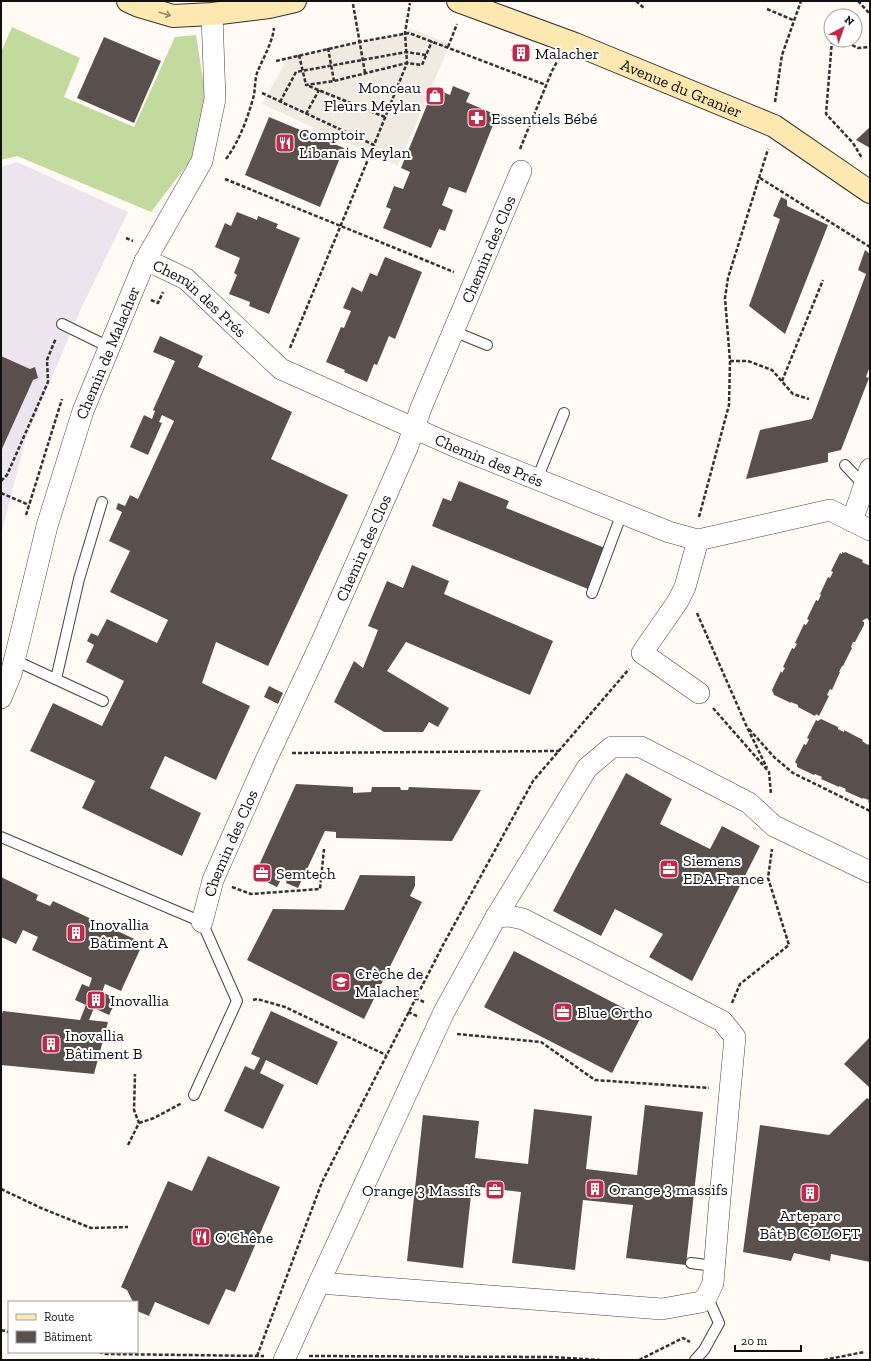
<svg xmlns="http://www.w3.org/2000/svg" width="871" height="1361" viewBox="0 0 871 1361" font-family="'Zilla Slab',serif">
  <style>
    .industrial { fill: #ece5ee }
    .forest { fill: #c2da9d }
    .plaza { fill: #f0eae1 }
    .building { fill: #594f4d }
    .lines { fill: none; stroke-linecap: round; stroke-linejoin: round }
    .lane-casing { stroke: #434343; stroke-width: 12 }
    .street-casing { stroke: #434343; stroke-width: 22 }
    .secondary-casing { stroke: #323232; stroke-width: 24 }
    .path { stroke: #323232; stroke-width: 2.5; stroke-dasharray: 4 2; stroke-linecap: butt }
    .lane { stroke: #fff; stroke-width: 10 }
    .street { stroke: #fff; stroke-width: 21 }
    .secondary { stroke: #fde8b1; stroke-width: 22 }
    .oneway { stroke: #928769 }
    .labels { text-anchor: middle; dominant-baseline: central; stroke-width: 4; stroke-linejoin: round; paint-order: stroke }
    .poi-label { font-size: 16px; fill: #101010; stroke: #fff; text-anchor: start }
    .street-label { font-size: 16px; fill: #101010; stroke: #fff }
  </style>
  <rect width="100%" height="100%" fill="#fffbf4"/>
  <polygon class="industrial" points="17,162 128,212 79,313 25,441 1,535 1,167"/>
  <polygon class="forest" points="12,27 80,58 64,97 134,127 175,37 196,35 206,99 194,156 151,212 17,156 1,160 1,52"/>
  <polygon class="plaza" points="410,28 450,44 398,166 262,104 289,56 399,34"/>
  <g class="building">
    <polygon points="104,37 161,61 134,123 77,98"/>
    <polygon points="514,45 526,51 523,56 511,51"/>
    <polygon points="453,86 470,93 466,102 497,115 466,193 449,187 442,205 453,210 445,231 439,229 431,248 383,228 391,209 386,207 394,186 403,189 410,172 401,168 434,88 450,95"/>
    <polygon points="269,117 344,148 320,207 245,175"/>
    <polygon points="870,127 870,148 856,140"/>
    <polygon points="781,197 787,200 787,206 828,225 785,334 749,306 780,219 773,216"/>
    <polygon points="237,212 257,220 258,216 278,224 276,228 300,238 269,314 249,306 250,302 229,294 237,275 234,273 240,258 215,247 225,223 231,226"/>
    <polygon points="865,250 870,254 870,366 866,377 869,378 841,450 828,453 828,462 746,479 760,430 812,419 866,274 858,270"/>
    <polygon points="385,257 422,272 395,339 389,336 377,365 374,364 367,382 344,372 345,370 326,362 341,327 344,328 351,311 343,308 352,287 362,292 370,273 377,276"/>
    <polygon points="160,336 203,356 198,367 292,412 271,459 348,495 268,666 216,642 202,683 250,706 216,780 165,756 150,788 201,813 182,856 82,808 95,781 30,751 53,703 102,726 124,681 86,662 94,645 87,641 91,633 98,636 107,619 157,643 168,620 110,592 130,551 109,541 122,512 116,509 118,503 125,506 130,495 138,499 174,421 162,415 159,422 162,423 148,455 130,447 144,415 152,419 155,411 153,410 175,361 153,352"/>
    <polygon points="1,356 30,369 35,367 38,378 33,380 1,451"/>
    <polygon points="459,481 509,501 506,508 605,548 588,589 432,526 443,498 451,501"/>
    <polygon points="842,552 844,553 845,552 863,560 862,562 868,565 870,564 870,622 867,618 862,621 864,622 864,625 855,642 853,642 851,647 852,648 843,666 842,666 839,672 840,672 832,690 830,689 827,695 829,696 819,716 816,714 815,716 798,707 798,705 791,702 791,703 774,695 772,690 781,671 782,673 785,668 783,667 792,648 794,649 797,644 795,643 804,624 806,625 809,620 807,619 816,600 818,601 821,595 820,594 828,577 830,578 833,572 831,571 840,553 842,554"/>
    <polygon points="412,565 449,581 444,594 553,641 530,695 406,642 387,671 449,708 438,727 429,722 423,732 384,732 334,702 354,661 363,668 378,630 368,626 387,581 403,588"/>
    <polygon points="269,686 283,693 278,704 264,697"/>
    <polygon points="821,719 838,727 838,729 844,732 844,730 863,740 862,741 868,745 870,742 870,803 868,802 869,800 863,798 863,799 845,791 846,789 839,786 839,787 821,779 822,777 815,774 814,775 797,767 797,764 795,762 804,744 806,745 809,739 807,738 816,720 818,721"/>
    <polygon points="626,773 672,799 660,824 710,849 722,826 760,846 692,981 649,957 663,934 615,909 601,936 553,911"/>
    <polygon points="296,784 353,787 353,793 371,792 372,787 400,787 401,790 408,790 409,787 481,790 452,841 336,838 336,832 325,831 298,888 286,883 288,874 285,872 277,887 254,876"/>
    <polygon points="360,875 415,876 415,886 410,896 422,902 364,1019 247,960 273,909 344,910"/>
    <polygon points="1,877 38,895 36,900 50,906 53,901 143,943 121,991 105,984 102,992 117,999 109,1015 94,1008 89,1020 108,1022 94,1074 1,1065 1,1016 3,1011 80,1020 86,1005 75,1000 82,984 89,987 92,978 32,950 38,937 23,930 16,944 1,937"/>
    <polygon points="514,951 641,1017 612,1073 484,1007"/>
    <polygon points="271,1011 338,1042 317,1085 266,1060 260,1073 284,1085 263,1129 224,1111 245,1066 254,1070 260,1058 251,1054"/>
    <polygon points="870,1037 870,1088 844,1064"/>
    <polygon points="867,1098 870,1100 870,1262 831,1254 830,1261 794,1253 791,1261 743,1252 760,1125 829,1135"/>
    <polygon points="645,1105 703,1112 686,1265 626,1258 633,1205 583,1200 575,1270 512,1263 521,1192 472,1186 463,1268 407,1261 423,1115 479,1121 475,1158 528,1164 534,1109 592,1116 586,1169 637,1175"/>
    <polygon points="208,1156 280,1187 235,1292 226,1289 209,1325 155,1302 149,1316 137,1311 137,1302 133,1302 127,1290 121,1287 168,1181 192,1191"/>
  </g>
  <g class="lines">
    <g class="lane-casing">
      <g id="lane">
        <polyline points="62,324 109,347"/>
        <polyline points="453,331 487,345"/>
        <polyline points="845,465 864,485"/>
        <polyline points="537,479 564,413"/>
        <polyline points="592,593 622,513"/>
        <polyline points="14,660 103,701"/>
        <polyline points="56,679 79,579 102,502"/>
        <polyline points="1,837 202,922 237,1001 194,1095"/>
        <polyline points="691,1263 714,1266"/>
        <polyline points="695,1360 704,1350 719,1323 707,1296"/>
      </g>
    </g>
    <g class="street-casing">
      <g id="street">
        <path id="s1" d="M 145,261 L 159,266 L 186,279 L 281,369 L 454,446 L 669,532 L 698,540 L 830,510 L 870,530"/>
        <polyline points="852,521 870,469"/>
        <polyline points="698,540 685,587 678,601 642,653 699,693"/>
        <path id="s2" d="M 1,698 L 11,674 L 47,526 L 83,411 L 145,261 L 202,161 L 215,99 L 212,14"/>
        <polygon points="509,916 523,919 722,1021 735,1037 720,1198 713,1283 707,1296 701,1302 662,1309 319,1283 444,1012 496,917"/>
        <polyline points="496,917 587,768 612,747 641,747 749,803 774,826 870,872"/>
        <path id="s3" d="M 202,922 L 213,880 L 266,760 L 322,641 L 407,448 L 421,408 L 521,171"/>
        <polyline points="284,1360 319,1283"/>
      </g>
    </g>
    <g class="secondary-casing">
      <g id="secondary">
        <polyline points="128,1 139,6 173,16 212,14 269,7 295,1"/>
        <path id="s4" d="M 458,1 L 575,44 L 774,126 L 870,192"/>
      </g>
    </g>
    <g class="path">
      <polyline points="636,1 645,9"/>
      <polyline points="858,1 870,14"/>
      <polyline points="353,4 365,73"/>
      <polyline points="767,9 793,20"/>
      <polyline points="832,40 826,114 853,143 862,158"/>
      <polyline points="852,45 858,48 870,47"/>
      <polyline points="448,47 457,24"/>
      <polyline points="328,48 334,81"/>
      <polyline points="299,55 306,85"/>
      <polyline points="276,61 359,42 409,33 546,85"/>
      <polyline points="262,93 374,145 407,63 405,33 410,3"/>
      <polyline points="280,102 296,72 406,52 426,55"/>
      <polyline points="775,102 782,55 801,1"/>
      <polyline points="306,114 319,90"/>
      <polyline points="385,117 306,85 334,81 407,63 422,65 432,41"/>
      <polyline points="520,149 552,71 558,60"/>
      <path d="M 226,159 C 240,140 248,117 254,95 C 255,88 255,80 257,73 C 263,58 272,44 274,28"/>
      <polyline points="760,178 870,247"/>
      <polyline points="225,179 454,272"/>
      <polyline points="126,238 133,241"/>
      <polyline points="151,300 158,303 163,292"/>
      <polyline points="290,348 374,145"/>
      <polyline points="730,361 748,361 772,370 793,394 809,399"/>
      <polyline points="782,381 823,280"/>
      <polyline points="1,481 7,475 48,382 47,360 56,338"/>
      <polyline points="1,493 29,505"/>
      <polyline points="26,515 62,399"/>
      <polyline points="699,517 729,405 730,361 725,298 728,278 768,149"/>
      <polyline points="697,613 746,725 767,768"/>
      <polyline points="713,708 769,772 771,794"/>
      <polyline points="749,729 774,757 793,773 870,811"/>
      <polyline points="292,753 559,751"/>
      <polyline points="232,887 251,894 320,889 324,849"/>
      <polyline points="415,998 424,1002"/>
      <polyline points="253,1000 257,999 285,1007 386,1055"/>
      <polyline points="732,1003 740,984 789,945 768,878 772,849"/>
      <polyline points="408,1012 419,1017"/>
      <polyline points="457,1034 541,1042 595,1080 709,1088"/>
      <polyline points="139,1123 154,1118 182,1103"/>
      <polyline points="128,1145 139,1123 134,1110 135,1074"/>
      <polyline points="1,1189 41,1208 91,1228 128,1227"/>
      <polyline points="1,1330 9,1332"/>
      <polyline points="99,1352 106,1354 264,1356"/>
      <polyline points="257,1356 322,1182 443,945 533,781 629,669"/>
      <polyline points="309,1356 553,1357 600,1360"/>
      <polyline points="639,1360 683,1338 690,1342"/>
      <polyline points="824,1360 864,1352"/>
    </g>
    <use href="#lane" class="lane"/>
    <use href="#street" class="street"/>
    <use href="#secondary" class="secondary"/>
  </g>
  <defs><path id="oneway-shaft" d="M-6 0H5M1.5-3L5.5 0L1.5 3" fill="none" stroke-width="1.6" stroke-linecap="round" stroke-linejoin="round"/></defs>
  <use class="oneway" href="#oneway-shaft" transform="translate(165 14) rotate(17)"/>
  <defs>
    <g id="building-square" transform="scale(1)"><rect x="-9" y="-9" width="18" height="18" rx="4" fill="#be2a4a" stroke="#fff"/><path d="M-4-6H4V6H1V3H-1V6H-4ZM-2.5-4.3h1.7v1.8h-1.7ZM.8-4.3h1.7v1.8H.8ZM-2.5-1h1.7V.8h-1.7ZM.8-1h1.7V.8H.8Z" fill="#fff"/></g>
    <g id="shop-square" transform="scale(1)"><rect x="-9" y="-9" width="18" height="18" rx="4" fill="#be2a4a" stroke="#fff"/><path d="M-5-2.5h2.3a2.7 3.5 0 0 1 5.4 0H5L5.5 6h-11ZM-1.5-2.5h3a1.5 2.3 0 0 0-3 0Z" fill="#fff"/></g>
    <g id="pharmacy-square" transform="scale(1)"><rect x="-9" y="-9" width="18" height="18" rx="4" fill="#be2a4a" stroke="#fff"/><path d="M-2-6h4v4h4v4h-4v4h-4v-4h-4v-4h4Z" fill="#fff"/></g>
    <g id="restaurant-square" transform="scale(1)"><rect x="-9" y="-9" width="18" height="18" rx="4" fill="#be2a4a" stroke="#fff"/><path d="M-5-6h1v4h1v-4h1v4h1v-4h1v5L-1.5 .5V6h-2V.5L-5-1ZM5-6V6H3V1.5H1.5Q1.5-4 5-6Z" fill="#fff"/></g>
    <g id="office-square" transform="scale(1)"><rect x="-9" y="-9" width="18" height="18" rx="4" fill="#be2a4a" stroke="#fff"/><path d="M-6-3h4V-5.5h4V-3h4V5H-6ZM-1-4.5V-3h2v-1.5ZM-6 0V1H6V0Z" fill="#fff"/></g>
    <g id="school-square" transform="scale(1)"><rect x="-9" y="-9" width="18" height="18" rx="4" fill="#be2a4a" stroke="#fff"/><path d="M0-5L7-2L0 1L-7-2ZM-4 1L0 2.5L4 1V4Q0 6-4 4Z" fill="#fff"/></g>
  </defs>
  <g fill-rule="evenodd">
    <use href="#building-square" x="521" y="53"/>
    <use href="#shop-square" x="435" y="96"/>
    <use href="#pharmacy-square" x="477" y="118"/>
    <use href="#restaurant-square" x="285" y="143"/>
    <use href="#office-square" x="669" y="869"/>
    <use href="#office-square" x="262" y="873"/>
    <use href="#building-square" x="76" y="933"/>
    <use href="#school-square" x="341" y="982"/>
    <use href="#building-square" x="96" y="1000"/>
    <use href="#office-square" x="563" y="1012"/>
    <use href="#building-square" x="51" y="1044"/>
    <use href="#building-square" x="595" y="1189"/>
    <use href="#office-square" x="495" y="1190"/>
    <use href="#building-square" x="810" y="1193"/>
    <use href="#restaurant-square" x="201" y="1237"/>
  </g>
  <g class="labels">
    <g class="poi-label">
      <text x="535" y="53">Malacher</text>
      <text x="421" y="87" text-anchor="end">Monceau<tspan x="421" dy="18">Fleurs Meylan</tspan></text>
      <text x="491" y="118">Essentiels Bébé</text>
      <text x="299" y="134">Comptoir<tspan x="299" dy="18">Libanais Meylan</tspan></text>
      <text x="683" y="860">Siemens<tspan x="683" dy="18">EDA France</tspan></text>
      <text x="276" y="873">Semtech</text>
      <text x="90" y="924">Inovallia<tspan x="90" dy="18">Bâtiment A</tspan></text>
      <text x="355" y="973">Crèche de<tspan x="355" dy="18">Malacher</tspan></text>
      <text x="110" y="1000">Inovallia</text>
      <text x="577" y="1012">Blue Ortho</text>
      <text x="65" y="1035">Inovallia<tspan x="65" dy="18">Bâtiment B</tspan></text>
      <text x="609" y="1189">Orange 3 massifs</text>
      <text x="481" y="1190" text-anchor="end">Orange 3 Massifs</text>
      <text x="810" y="1215" text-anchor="middle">Arteparc<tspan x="810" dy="18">Bât B COLOFT</tspan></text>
      <text x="215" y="1237">O'Chêne</text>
    </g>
    <g class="street-label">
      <text stroke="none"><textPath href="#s4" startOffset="240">Avenue du Granier</textPath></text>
      <text stroke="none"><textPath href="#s3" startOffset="732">Chemin des Clos</textPath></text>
      <text stroke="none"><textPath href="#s1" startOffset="67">Chemin des Prés</textPath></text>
      <text stroke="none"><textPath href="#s2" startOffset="362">Chemin de Malacher</textPath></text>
      <text stroke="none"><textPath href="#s1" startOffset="403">Chemin des Prés</textPath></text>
      <text stroke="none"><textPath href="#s3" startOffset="408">Chemin des Clos</textPath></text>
      <text stroke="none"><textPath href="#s3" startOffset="84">Chemin des Clos</textPath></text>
    </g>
  </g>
  <rect width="871" height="1361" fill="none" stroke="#101010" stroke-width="4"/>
  <rect x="8" y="1301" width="130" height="52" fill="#ffffff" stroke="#9f9f9f"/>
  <rect x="16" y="1314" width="20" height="6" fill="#fde8b1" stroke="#9f9f9f"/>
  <text x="44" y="1321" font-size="12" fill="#101010">Route</text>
  <rect x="16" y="1331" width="20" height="12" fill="#594f4d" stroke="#9f9f9f"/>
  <text x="44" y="1341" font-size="12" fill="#101010">Bâtiment</text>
  <g transform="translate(843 28) rotate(41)"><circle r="19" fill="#ffffff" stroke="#9f9f9f"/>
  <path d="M0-3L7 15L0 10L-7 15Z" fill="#be2a4a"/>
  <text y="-6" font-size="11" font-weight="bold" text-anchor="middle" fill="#101010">N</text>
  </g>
  <path d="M735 1345v6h66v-6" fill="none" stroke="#101010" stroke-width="2"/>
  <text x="741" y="1345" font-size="12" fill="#101010" stroke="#ffffff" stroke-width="3" paint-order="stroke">20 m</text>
</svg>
